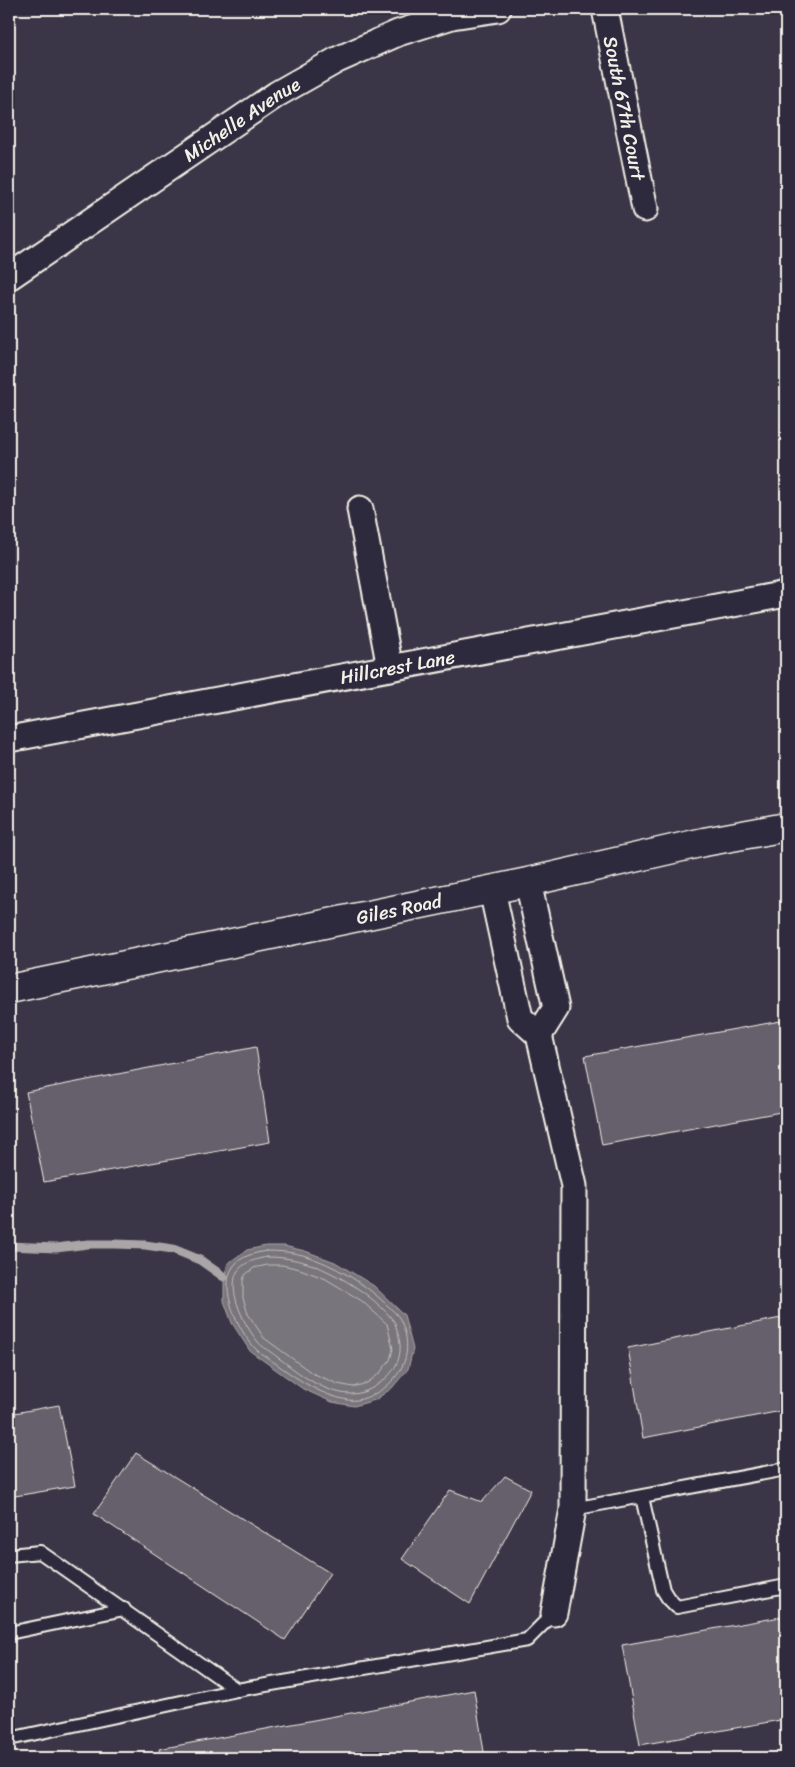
<svg xmlns="http://www.w3.org/2000/svg" width="795" height="1767" viewBox="0 0 795 1767" font-family="Sriracha,sans-serif">
  <style>
    .water { fill: #78747b; stroke: #aaa6a7 }
    .lines { fill: none; stroke-linecap: round; stroke-linejoin: round }
    .shore { stroke: #c2bfbc; stroke-width: 1 }
    .stream { stroke: #aaa6a7; stroke-width: 9 }
    .building { fill: #65616c; stroke: #f4f1e8 }
    .lane-casing { stroke: #f4f1e8; stroke-width: 16 }
    .street-casing { stroke: #f4f1e8; stroke-width: 29 }
    .secondary-casing { stroke: #f4f1e8; stroke-width: 31 }
    .lane { stroke: #2f2a3d; stroke-width: 12 }
    .street { stroke: #2f2a3d; stroke-width: 25 }
    .secondary { stroke: #2f2a3d; stroke-width: 28 }
    .labels { text-anchor: middle; dominant-baseline: central; stroke-width: 4; stroke-linejoin: round; paint-order: stroke }
    .street-label { font-size: 19px; fill: #f4f1e8; stroke: #2f2a3d }
  </style>
  <rect width="100%" height="100%" fill="#3b3647"/>
  <filter id="ink" filterUnits="userSpaceOnUse"><feTurbulence type="fractalNoise" baseFrequency=".02" numOctaves="2"/><feDisplacementMap in="SourceGraphic" scale="10" xChannelSelector="R" yChannelSelector="G"/><feConvolveMatrix kernelMatrix="1 2 1 2 8 2 1 2 1" color-interpolation-filters="sRGB"/></filter>
  <g filter="url(#ink)">
    <polygon class="water" points="266,1246 284,1246 305,1251 335,1262 374,1286 404,1315 413,1349 408,1369 392,1388 375,1400 354,1406 332,1402 303,1389 250,1351 232,1323 224,1301 224,1277 228,1263 247,1250"/>
    <g class="lines">
      <g class="shore">
        <path d="M 266,1251 C 279,1251 291,1252 303,1255 C 335,1265 364,1283 387,1305 C 391,1309 397,1314 400,1319 C 413,1346 407,1371 383,1389 C 373,1395 360,1402 348,1400 C 319,1395 298,1379 275,1363 C 268,1358 259,1353 254,1347 C 239,1331 218,1288 233,1267 C 240,1256 255,1253 266,1251 Z"/>
        <path d="M 267,1257 C 289,1257 310,1262 329,1272 C 352,1283 377,1300 393,1320 C 396,1323 396,1329 398,1334 C 404,1354 397,1371 380,1383 C 367,1392 357,1396 341,1393 C 316,1388 295,1370 276,1356 C 270,1351 262,1347 258,1342 C 245,1326 227,1292 237,1272 C 243,1262 257,1259 267,1257 Z"/>
        <polygon points="268,1265 282,1265 300,1269 326,1279 362,1301 387,1324 393,1349 390,1360 379,1374 367,1383 353,1387 338,1384 312,1373 264,1338 248,1314 243,1298 243,1280 245,1275 254,1268"/>
      </g>
      <polyline class="stream" points="9,1246 56,1248 88,1244 115,1244 145,1245 173,1249 200,1260 224,1277"/>
    </g>
    <g class="building">
      <polygon points="786,1020 786,1111 602,1145 585,1056"/>
      <polygon points="256,1047 270,1142 44,1182 26,1092"/>
      <polygon points="786,1317 786,1410 643,1438 628,1348"/>
      <polygon points="59,1405 75,1486 9,1497 9,1414"/>
      <polygon points="136,1453 330,1573 285,1640 94,1514"/>
      <polygon points="505,1476 531,1490 470,1604 402,1559 450,1490 482,1502"/>
      <polygon points="786,1616 786,1719 640,1745 622,1645"/>
      <polygon points="474,1690 485,1758 161,1758 159,1749"/>
    </g>
    <g class="lines">
      <g class="lane-casing">
        <g id="lane">
          <polyline points="642,1497 663,1590 668,1598 677,1607 786,1586"/>
          <polyline points="573,1509 786,1469"/>
          <polyline points="9,1555 40,1552 237,1690"/>
          <polyline points="9,1633 124,1609"/>
          <polyline points="9,1739 237,1690 527,1640 554,1613"/>
        </g>
      </g>
      <g class="street-casing">
        <g id="street">
          <path id="s1" d="M 605,9 L 645,209"/>
          <path id="s2" d="M 9,277 L 277,94 L 337,60 L 398,33 L 452,16 L 498,9"/>
          <polyline points="360,509 390,668"/>
          <path id="s3" d="M 9,739 L 786,594"/>
          <polyline points="528,882 556,1008 539,1035"/>
          <polyline points="492,890 520,1018 539,1035 574,1186 573,1509 554,1613"/>
        </g>
      </g>
      <g class="secondary-casing">
        <g id="secondary">
          <path id="s4" d="M 9,989 L 528,882 L 704,842 L 786,827"/>
        </g>
      </g>
      <use href="#lane" class="lane"/>
      <use href="#street" class="street"/>
      <use href="#secondary" class="secondary"/>
    </g>
  </g>
  <g class="labels">
    <g class="street-label">
      <text stroke="none"><textPath href="#s1" startOffset="101">South 67th Court</textPath></text>
      <text stroke="none"><textPath href="#s2" startOffset="281">Michelle Avenue</textPath></text>
      <text stroke="none"><textPath href="#s3" startOffset="395">Hillcrest Lane</textPath></text>
      <text stroke="none"><textPath href="#s4" startOffset="398">Giles Road</textPath></text>
    </g>
  </g>
  <rect width="795" height="1767" fill="none" stroke="#2f2a3d" stroke-width="30"/>
  <rect x="15" y="15" width="765" height="1737" fill="none" stroke="#f4f1e8" stroke-width="2" filter="url(#ink)"/>
</svg>
